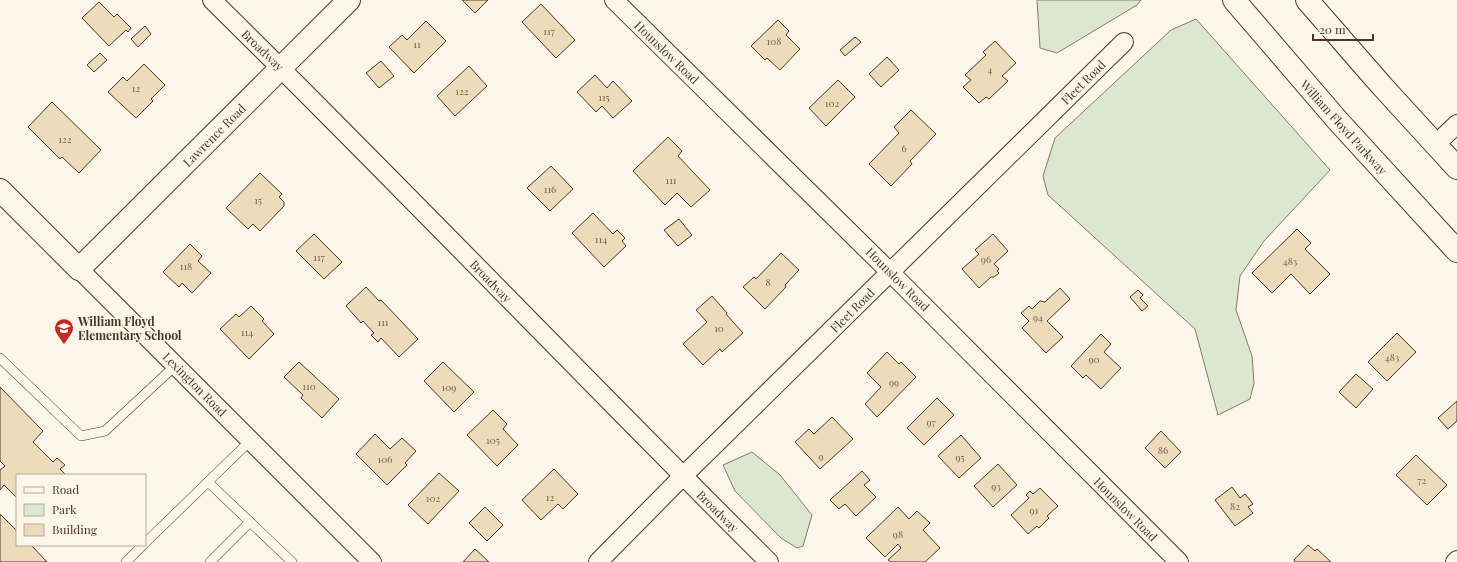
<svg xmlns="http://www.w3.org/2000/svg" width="1457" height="562" viewBox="0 0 1457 562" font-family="'Playfair Display',serif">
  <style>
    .green { fill: #dce7d0; stroke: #887966 }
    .building { fill: #ecdcbc; stroke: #4a3520 }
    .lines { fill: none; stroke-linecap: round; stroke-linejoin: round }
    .lane-casing { stroke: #4a3520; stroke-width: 10 }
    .street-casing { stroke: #4a3520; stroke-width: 20 }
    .secondary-casing { stroke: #4a3520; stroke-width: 24 }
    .highway-casing { stroke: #4a3520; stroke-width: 24 }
    .lane { stroke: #fbf6e9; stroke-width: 9 }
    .street { stroke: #fbf6e9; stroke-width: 18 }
    .secondary { stroke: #fbf6e9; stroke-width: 22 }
    .highway { stroke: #fbf6e9; stroke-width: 22 }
    .labels { text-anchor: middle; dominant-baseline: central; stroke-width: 3; stroke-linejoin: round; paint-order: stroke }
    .number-label { font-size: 10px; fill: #725f47 }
    .street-label { font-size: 12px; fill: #4a3520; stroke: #fbf6e9 }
    .poi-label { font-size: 12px; font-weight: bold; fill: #4a3520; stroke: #fbf6e9; text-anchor: start }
  </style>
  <rect width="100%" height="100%" fill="#fbf6e9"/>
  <g class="green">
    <polygon points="1037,0 1141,0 1137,5 1057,53 1040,48"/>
    <polygon points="1196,19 1330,170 1264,241 1240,276 1236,310 1252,356 1254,383 1250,399 1218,415 1195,329 1048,195 1043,176 1055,138 1171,30"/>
    <polygon points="752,452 780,475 812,515 803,546 797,548 781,538 735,491 723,465"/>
  </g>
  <g class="building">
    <polygon points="462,0 488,0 475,13"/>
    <polygon points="99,2 114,17 117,14 131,28 128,32 126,30 109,46 82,18"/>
    <polygon points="541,4 575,40 556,58 522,22"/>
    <polygon points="778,20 789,31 786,35 800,49 780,70 767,58 765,60 751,46"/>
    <polygon points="426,21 446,41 414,73 389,47 402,35 407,40"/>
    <polygon points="145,26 151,34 138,47 131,39"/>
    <polygon points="855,37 861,42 845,56 840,50"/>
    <polygon points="995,41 1016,63 1002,76 1008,81 989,99 986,97 979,103 963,87 971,80 965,75 986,55 983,52"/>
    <polygon points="100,53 107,60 94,72 87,65"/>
    <polygon points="887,57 899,70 881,87 869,74"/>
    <polygon points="381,61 394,76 379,88 366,73"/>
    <polygon points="144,64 165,85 151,99 153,101 136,118 108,92 123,77 127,81"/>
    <polygon points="469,66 487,86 455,116 437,96"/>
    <polygon points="595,75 607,88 613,81 632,101 613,118 602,106 596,112 577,92"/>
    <polygon points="838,80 855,97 826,126 809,108"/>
    <polygon points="52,102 101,150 79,173 62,157 60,159 28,127"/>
    <polygon points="911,110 936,134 910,161 912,164 891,186 869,164 899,133 894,127"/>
    <polygon points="668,137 682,151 678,156 710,190 691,207 677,193 665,205 633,171"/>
    <polygon points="551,166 573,189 550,211 527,188"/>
    <polygon points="260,173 282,194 279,197 284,202 284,206 260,231 253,224 248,229 226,208"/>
    <polygon points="593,213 613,234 617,230 625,238 622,241 626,246 604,267 572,233"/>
    <polygon points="679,219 692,235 678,246 664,230"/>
    <polygon points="1297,229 1311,243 1305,249 1330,274 1310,294 1291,274 1272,293 1252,273"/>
    <polygon points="314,234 342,262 324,279 296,251"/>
    <polygon points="993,234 1008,251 994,264 999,269 997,271 999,273 994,277 991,277 979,288 962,269 979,254 975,250"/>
    <polygon points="190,244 202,256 198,261 211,273 192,293 182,283 179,287 163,272"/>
    <polygon points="781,253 799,270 785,285 786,287 765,309 743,287 754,277 756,279"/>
    <polygon points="366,287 379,301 381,300 418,339 399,357 381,338 378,342 371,335 374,333 363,321 361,323 346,306"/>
    <polygon points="1060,288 1070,299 1047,321 1063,337 1046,353 1022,328 1029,321 1021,313 1029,306 1032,309 1040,301 1045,302"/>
    <polygon points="1138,290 1143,295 1140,298 1148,306 1142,311 1130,297"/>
    <polygon points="712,296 727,313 726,314 743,333 722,352 720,349 703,365 683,344 707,322 696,310"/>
    <polygon points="251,306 264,319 262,321 274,334 249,359 220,329 236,314 239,317"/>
    <polygon points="1397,333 1416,352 1387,381 1368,362"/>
    <polygon points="1101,334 1111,344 1104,352 1121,368 1101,389 1086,375 1083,378 1071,366"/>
    <polygon points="887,352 899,364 901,362 916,377 877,417 865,404 881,387 867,373"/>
    <polygon points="299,362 339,399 322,418 301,398 303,395 284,377"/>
    <polygon points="443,362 474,392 454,412 424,381"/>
    <polygon points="1356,374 1373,389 1356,408 1339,392"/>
    <polygon points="0,387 43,431 33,442 53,462 57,458 65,465 60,469 66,475 17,475 17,498 4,485 0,490 0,470 5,466 0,461"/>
    <polygon points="937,398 954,415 924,445 907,428"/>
    <polygon points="1457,401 1457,421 1448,429 1438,418"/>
    <polygon points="493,410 507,424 503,429 518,445 497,466 467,435"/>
    <polygon points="832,417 853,439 820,469 795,442 809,429 814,434"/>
    <polygon points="1161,431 1181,452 1165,468 1145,448"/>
    <polygon points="375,434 390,449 402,438 416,451 405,463 407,465 387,485 356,454"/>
    <polygon points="961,435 981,458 959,478 938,456"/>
    <polygon points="1416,455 1447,485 1427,505 1396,475"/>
    <polygon points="998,464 1017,485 993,507 974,486"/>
    <polygon points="554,469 578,494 563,509 558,504 541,520 522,500"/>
    <polygon points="862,471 870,480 864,485 876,497 856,516 845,504 839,509 830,500"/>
    <polygon points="439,473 459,491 428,524 408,505"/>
    <polygon points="1232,487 1240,498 1245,494 1253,504 1248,507 1253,513 1235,526 1215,500"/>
    <polygon points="1040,488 1058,506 1047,516 1049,518 1039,528 1037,526 1028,534 1011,515 1029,498 1026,495 1030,491 1033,494"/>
    <polygon points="485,507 503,525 487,541 469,523"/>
    <polygon points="898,507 909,519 917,511 930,523 923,530 940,548 925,562 891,562 888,560 901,548 898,544 885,557 866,538"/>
    <polygon points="0,514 17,531 17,545 31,545 47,562 0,562"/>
    <polygon points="1308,545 1315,551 1317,549 1331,562 1295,562 1294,560"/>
    <polygon points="475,549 489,562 463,562"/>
  </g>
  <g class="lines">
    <g class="lane-casing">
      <g id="lane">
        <polyline points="0,358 81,436 105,431 176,365"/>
        <polyline points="208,482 292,562"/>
        <polyline points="145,543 251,440"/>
        <polyline points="126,562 143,545"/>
        <polyline points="210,562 250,522"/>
      </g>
    </g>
    <g class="street-casing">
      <g id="street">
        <path d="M 212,0 C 400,185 582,376 769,562"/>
        <polyline points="614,0 890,272 1179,562"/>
        <polyline points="1435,145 1457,124"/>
        <polyline points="79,269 372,562"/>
        <polyline points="598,562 683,476 1124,42"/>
        <polyline points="1455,562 1457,560"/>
      </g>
    </g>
    <g class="secondary-casing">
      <polyline id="secondary" points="0,190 79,269 349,0"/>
    </g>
    <g class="highway-casing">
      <g id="highway">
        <polyline points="1234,0 1338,121 1457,251"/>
        <polyline points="1307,0 1382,86 1457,168"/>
      </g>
    </g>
    <use href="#lane" class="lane"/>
    <use href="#street" class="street"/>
    <use href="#secondary" class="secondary"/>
    <use href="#highway" class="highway"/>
  </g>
  <defs>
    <g id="school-pin" transform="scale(1)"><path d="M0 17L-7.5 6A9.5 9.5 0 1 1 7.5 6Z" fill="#c62828" stroke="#fbf6e9"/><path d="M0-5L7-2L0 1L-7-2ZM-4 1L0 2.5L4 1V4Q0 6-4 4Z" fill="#fff"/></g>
  </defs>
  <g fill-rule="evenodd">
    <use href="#school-pin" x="64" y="328"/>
  </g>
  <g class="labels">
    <g class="number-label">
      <text x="549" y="31">117</text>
      <text x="774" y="41">108</text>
      <text x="417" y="44">11</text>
      <text x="990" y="69">4</text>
      <text x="136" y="88">12</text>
      <text x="462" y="91">122</text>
      <text x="604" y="97">115</text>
      <text x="832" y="103">102</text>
      <text x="65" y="139">122</text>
      <text x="904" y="148">6</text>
      <text x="671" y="180">111</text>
      <text x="550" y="189">116</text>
      <text x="258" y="200">15</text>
      <text x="601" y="239">114</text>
      <text x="319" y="257">117</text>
      <text x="986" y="259">96</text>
      <text x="1290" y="261">483</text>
      <text x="186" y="266">118</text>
      <text x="768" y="282">8</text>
      <text x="1038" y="317">94</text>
      <text x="383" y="322">111</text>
      <text x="719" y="328">10</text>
      <text x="247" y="332">114</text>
      <text x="1392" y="357">483</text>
      <text x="1094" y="359">90</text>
      <text x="894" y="382">99</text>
      <text x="309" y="386">110</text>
      <text x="449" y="387">109</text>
      <text x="931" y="422">97</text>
      <text x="493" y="440">105</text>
      <text x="1163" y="450">86</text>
      <text x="821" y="456">9</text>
      <text x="960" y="457">95</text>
      <text x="385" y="459">106</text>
      <text x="1422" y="480">72</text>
      <text x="996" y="486">93</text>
      <text x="550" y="497">12</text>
      <text x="433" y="498">102</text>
      <text x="1235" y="506">82</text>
      <text x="1034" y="510">91</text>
      <text x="898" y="534">98</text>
    </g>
    <g class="street-label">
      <text transform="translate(263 50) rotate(44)">Broadway</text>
      <text transform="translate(667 52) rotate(44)">Hounslow Road</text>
      <text transform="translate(1083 82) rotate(-45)">Fleet Road</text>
      <text transform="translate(1344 127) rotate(48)">William Floyd Parkway</text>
      <text transform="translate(214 135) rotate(-45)">Lawrence Road</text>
      <text transform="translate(898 279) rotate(45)">Hounslow Road</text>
      <text transform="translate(491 281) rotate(46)">Broadway</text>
      <text transform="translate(852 310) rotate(-45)">Fleet Road</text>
      <text transform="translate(195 384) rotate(45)">Lexington Road</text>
      <text transform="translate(1126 509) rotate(45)">Hounslow Road</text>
      <text transform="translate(718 511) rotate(45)">Broadway</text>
    </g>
    <g class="poi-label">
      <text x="78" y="321">William Floyd<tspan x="78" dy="14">Elementary School</tspan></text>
    </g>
  </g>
  <rect x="16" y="474" width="130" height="72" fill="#fbf6e9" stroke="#b4a999"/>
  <rect x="24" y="487" width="20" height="6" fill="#fbf6e9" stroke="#b4a999"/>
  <text x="52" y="494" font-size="12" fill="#4a3520">Road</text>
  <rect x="24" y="504" width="20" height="12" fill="#dce7d0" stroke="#b4a999"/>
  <text x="52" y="514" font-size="12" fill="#4a3520">Park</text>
  <rect x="24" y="524" width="20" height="12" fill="#ecdcbc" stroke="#b4a999"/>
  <text x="52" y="534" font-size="12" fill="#4a3520">Building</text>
  <path d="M1313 34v6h60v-6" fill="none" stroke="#4a3520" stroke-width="2"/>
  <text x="1319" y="34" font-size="12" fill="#4a3520" stroke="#fbf6e9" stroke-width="3" paint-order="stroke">20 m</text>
</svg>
